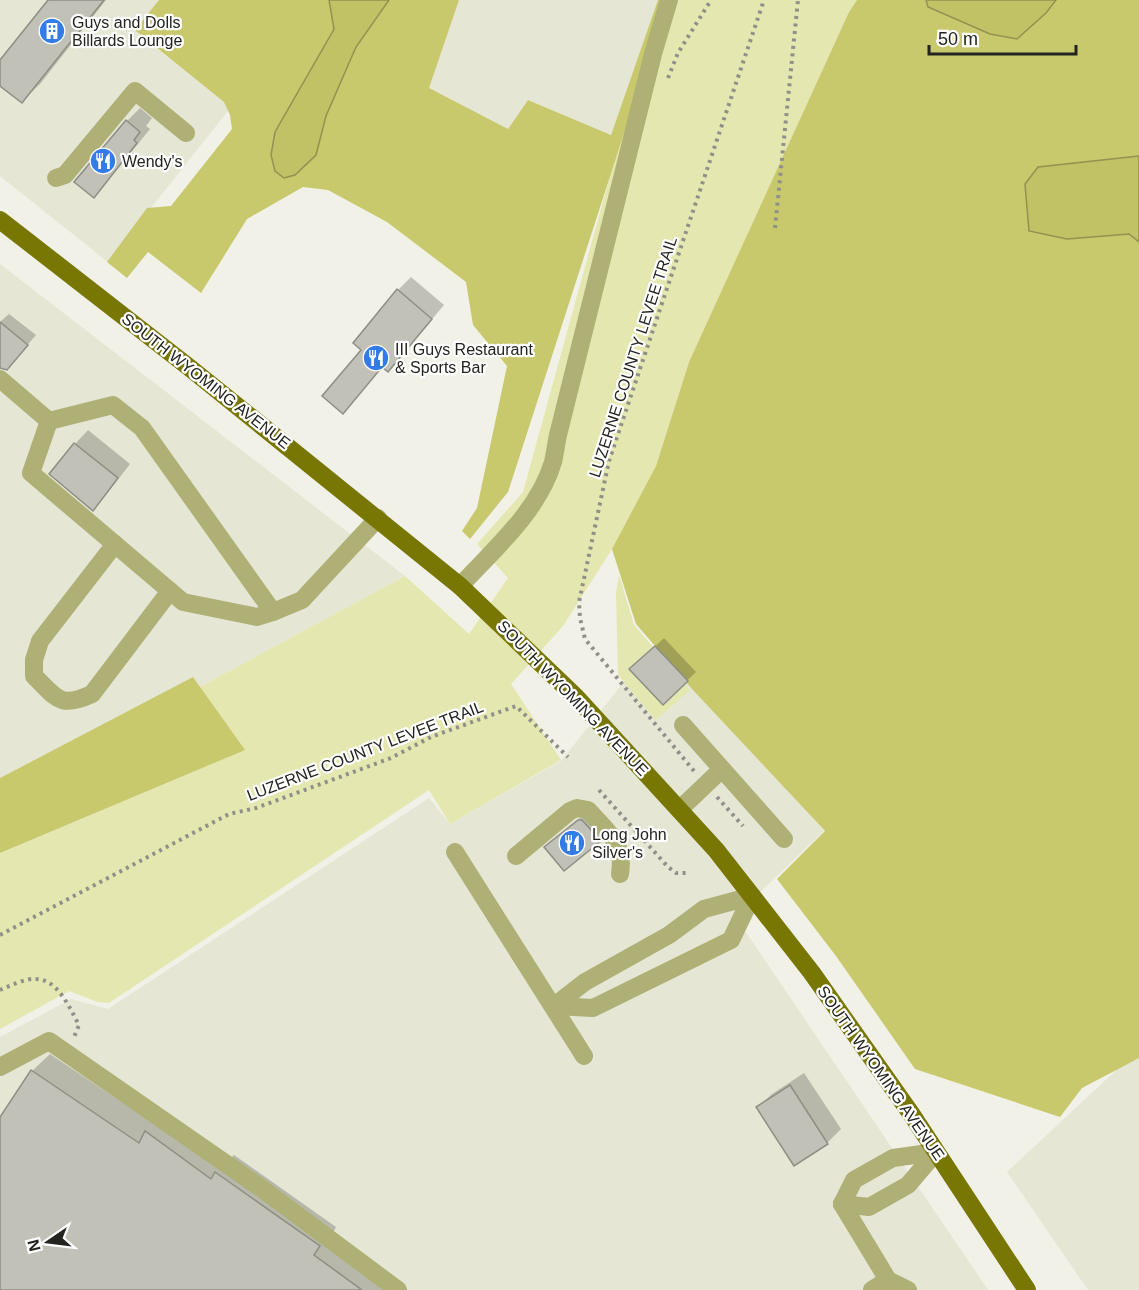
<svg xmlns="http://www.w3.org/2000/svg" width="1139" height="1290" viewBox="0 0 1139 1290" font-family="Arial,sans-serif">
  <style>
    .built { fill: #e5e6d4 }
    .green { fill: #e5e7b0 }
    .forest { fill: #c8c86d }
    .water { fill: #c1c166; stroke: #929251; stroke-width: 1.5 }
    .shadow { fill: #0003 }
    .building { fill: #c1c1b7; stroke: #8e8e85; stroke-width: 1.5 }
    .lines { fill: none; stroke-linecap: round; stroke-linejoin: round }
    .path { stroke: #909089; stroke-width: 4; stroke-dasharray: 3 4.5; stroke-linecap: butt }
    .minor { stroke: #afb075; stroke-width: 18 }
    .major { stroke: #787704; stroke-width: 18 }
    .labels { text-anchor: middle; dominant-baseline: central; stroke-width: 4.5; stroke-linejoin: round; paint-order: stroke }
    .poi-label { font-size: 16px; fill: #23231f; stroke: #fff; text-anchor: start }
    .street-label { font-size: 16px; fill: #23231f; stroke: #fff }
  </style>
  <rect width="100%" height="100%" fill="#f1f1e7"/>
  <g class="built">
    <polygon points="0,0 194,0 243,92 108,262 0,176"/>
    <polygon points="459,0 658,0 611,135 528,100 508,129 428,88"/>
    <polygon points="0,264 405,576 200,687 193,677 0,778"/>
    <polygon points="653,645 824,831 735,916 988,1290 0,1290 0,1037 71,999 108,1009 429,798 450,824 561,761"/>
    <polygon points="1139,1049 1139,1290 1088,1290 1007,1172"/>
  </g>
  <g class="green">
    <polygon points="666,0 857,0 849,12 689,362 656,466 612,549 563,626 511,684 561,760 450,824 429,790 109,1003 98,1002 69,991 0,1029 0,853 244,750 200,687 405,576 469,634 508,578 477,544 523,492 624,125"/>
    <polygon points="619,575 634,625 690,690 656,720 618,675 616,593"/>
  </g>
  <g class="forest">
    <polygon points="159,0 329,0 334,28 275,132 271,155 275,171 316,155 326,116 356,47 389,0 459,0 429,88 508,129 528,100 611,135 658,0 667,0 508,492 470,539 462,531 477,508 507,366 473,325 466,282 387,222 328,190 303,187 247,219 201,293 148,252 127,278 107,262 147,208 171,206 232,129 230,115 224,102 135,30"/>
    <polygon points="857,0 1139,0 1139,1058 1082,1088 1060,1117 915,1069 836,956 777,879 825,831 693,690 636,624 612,549 656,466 689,362 849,12"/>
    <polygon points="193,677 245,750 0,853 0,778"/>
  </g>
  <g class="water">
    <polygon points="329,0 389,0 356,47 326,116 316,155 295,175 284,178 275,171 271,155 275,132 334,29"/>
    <polygon points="926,0 1056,0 1046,13 1017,39 990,34 928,7"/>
    <polygon points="1139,156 1139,242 1129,234 1067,239 1029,231 1025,184 1038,167"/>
  </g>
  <g class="shadow">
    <polygon points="50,0 106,0 40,84 22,101 0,84 0,63"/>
    <polygon points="140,108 152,118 146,126 150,129 107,182 94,196 127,121"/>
    <polygon points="411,277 444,305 401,356 388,370 383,366 343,412 398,290"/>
    <polygon points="9,314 36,335 7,369 0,367 0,322"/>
    <polygon points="88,430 130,464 106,495 93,509 75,444"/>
    <polygon points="664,638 696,672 663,703 631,669"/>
    <polygon points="586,813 609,831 600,840 555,838"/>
    <polygon points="50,1054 154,1124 228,1161 234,1155 336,1227 331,1237 405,1290 0,1290 0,1119 32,1071"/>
    <polygon points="804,1073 841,1129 827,1143 795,1164 758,1107 772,1094"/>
  </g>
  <g class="building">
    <polygon points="48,0 104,0 22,103 0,86 0,60"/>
    <polygon points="126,120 140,132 134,140 137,143 94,198 74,182"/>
    <polygon points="397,289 432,319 388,372 382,367 343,414 322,396 361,350 353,343"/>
    <polygon points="0,322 28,345 7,370 0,368"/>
    <polygon points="74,443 118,478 93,511 49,474"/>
    <polygon points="655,646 688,681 663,705 629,669"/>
    <polygon points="578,820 582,820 601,841 564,871 544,847"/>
    <polygon points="31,1070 139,1143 145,1131 211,1179 215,1172 320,1246 314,1255 362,1290 0,1290 0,1117"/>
    <polygon points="790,1085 828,1144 794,1166 756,1107"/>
  </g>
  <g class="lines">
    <g class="path">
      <polyline points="668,78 678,53 711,0"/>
      <polyline points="775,228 798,0"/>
      <polyline points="694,771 585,639 580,618 579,602 609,461 764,0"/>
      <polyline points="599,790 668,867 676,873 686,873"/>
      <polyline points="717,797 743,826"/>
      <polyline points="0,935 229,814 256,808 391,758 431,737 516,706 568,757"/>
      <path d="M 0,990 C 10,986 25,978 36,979 C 58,979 70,1009 79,1025 L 74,1037"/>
    </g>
    <g class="minor">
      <polyline points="56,178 65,175 135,91 186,133"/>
      <polyline points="0,379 49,421 113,405 142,428 273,612 302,600 378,518"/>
      <polyline points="49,421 31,473 183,602 257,617 273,612"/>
      <path d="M 115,544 L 40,641 L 34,660 L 34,676 C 57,698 59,709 92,694 L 170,591"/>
      <path d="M 460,586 C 494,549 538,512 553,462 C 555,454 556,444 558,435 L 653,54 L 669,0"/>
      <polyline points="683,725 784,839"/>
      <polyline points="680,809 722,769"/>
      <polyline points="455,852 584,1056"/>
      <path d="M 516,856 L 570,811 L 577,808 L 588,810 C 607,832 625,842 620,874"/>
      <polygon points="752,896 731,940 593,1008 554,1006 585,982 669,935 704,909"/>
      <polyline points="0,1067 49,1041 261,1188 398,1290"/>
      <polyline points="842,1204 869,1207 908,1185 936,1152"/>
      <polyline points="842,1204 854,1180 884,1163 893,1158 936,1152"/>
      <polyline points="842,1204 888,1280 908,1290"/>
      <polyline points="872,1290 888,1280"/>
    </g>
    <polyline class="major" points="0,220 190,368 460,586 576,697 716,850 812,973 912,1115 1027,1290"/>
  </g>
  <defs>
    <g id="building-disc" transform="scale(1.35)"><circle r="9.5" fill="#337ce8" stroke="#fff"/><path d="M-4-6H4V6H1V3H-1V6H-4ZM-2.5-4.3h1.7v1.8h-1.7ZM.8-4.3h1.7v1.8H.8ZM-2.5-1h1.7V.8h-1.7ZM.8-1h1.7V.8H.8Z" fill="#fff"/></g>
    <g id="restaurant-disc" transform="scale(1.35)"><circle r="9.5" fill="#337ce8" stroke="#fff"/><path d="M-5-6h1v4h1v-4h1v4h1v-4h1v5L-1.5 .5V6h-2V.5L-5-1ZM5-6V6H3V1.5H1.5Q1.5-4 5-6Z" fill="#fff"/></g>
  </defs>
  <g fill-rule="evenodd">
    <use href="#building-disc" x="52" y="31"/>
    <use href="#restaurant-disc" x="103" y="161"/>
    <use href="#restaurant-disc" x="376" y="358"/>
    <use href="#restaurant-disc" x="572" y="843"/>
  </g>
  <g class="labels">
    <g class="poi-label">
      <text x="72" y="22">Guys and Dolls<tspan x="72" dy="18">Billards Lounge</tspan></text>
      <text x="122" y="161">Wendy's</text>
      <text x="395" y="349">III Guys Restaurant<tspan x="395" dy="18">&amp; Sports Bar</tspan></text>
      <text x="592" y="834">Long John<tspan x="592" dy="18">Silver's</tspan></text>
    </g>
    <g class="street-label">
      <text transform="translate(633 357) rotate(-72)">LUZERNE COUNTY LEVEE TRAIL</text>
      <text transform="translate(206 381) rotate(38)">SOUTH WYOMING AVENUE</text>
      <text transform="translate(573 698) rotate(46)">SOUTH WYOMING AVENUE</text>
      <text transform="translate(365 751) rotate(-21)">LUZERNE COUNTY LEVEE TRAIL</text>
      <text transform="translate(881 1073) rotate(55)">SOUTH WYOMING AVENUE</text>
    </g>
  </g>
  <g transform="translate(48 1242) rotate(256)" stroke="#ffffff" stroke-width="4.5" paint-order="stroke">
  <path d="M0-4.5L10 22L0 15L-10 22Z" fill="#23231f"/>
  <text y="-9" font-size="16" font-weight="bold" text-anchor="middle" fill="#23231f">N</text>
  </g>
  <path d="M929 45v9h147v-9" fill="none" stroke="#23231f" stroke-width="3"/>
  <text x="938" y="45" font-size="18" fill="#23231f" stroke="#ffffff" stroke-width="4.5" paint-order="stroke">50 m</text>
</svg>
